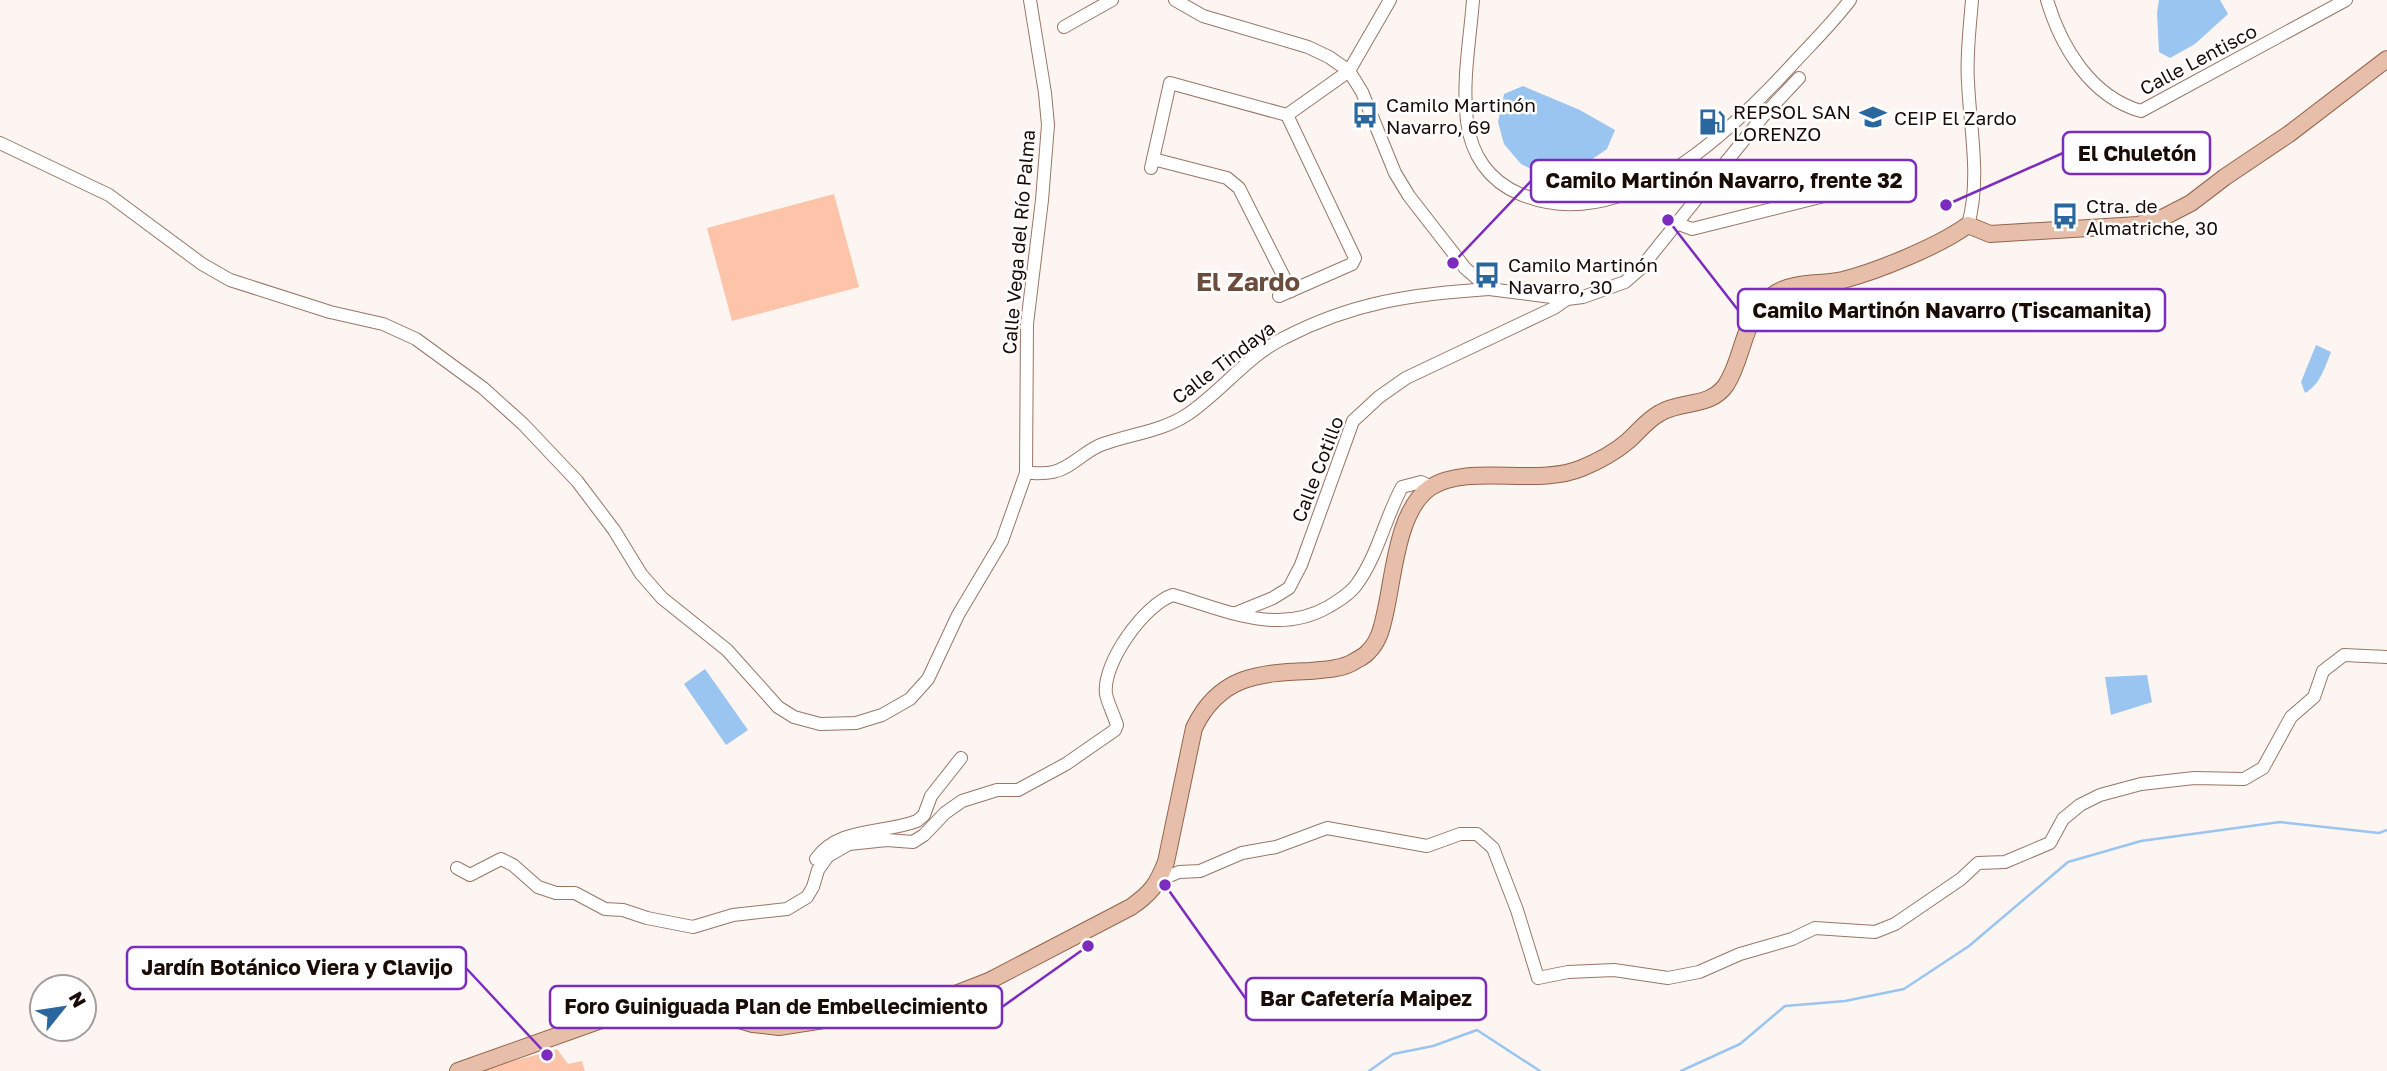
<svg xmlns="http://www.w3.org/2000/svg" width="2387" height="1071" viewBox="0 0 2387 1071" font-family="'Golos Text',sans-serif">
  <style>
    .green { fill: #fdc4a9 }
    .water { fill: #9ac5f0 }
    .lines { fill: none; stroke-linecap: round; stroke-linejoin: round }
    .stream { stroke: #9ac5f0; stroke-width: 2.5 }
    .minor-casing { stroke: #987666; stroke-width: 14 }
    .major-casing { stroke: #94634b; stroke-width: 18 }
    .minor { stroke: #fff; stroke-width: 12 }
    .major { stroke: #e7bea9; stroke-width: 16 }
    .labels { text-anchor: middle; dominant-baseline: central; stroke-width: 5; stroke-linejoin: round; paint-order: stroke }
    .street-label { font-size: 19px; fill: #190c07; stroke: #fff }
    .poi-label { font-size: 19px; fill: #190c07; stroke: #fff; text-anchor: start }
    .district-label { font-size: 26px; font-weight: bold; fill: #6b4c3d; stroke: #fff }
    .leader { fill: none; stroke: #7b2cbf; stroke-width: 2.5 }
    .callout-dot { fill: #7b2cbf; stroke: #fff; stroke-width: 2.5 }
    .callout { fill: #fff; stroke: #7b2cbf; stroke-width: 2.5 }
    .callout-label { font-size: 21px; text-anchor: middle; font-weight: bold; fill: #190c07 }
  </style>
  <rect width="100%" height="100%" fill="#fdf5f2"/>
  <g class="green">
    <polygon points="834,194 859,287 732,321 707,228"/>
    <polygon points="557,1049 568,1064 582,1061 585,1071 477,1071"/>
  </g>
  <g class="water">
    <polygon points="2159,0 2220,0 2228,14 2195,44 2170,58 2159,52 2157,13"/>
    <polygon points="1523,86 1580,110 1615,130 1607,149 1576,170 1546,176 1521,164 1504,144 1498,122 1504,94"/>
    <path d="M 2316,345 L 2331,352 C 2325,367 2320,385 2305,393 L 2301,382 Z"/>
    <polygon points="705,669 748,730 726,745 684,684"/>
    <polygon points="2147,675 2152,702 2111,715 2105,677"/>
  </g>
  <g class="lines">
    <g class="stream">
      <polyline points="1369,1071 1393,1054 1433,1046 1477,1030 1540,1071"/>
      <polyline points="1681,1071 1740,1044 1785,1006 1845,1001 1904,989 1969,946 2068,862 2141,841 2280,822 2379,833 2387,830"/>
    </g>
    <g class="minor-casing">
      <g id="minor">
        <polyline points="1175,0 1203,16 1308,47 1329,57 1349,71 1362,92 1395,173 1409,196 1465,268 1489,289 1567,299 1583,297 1625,282 1640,269 1764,115 1755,105"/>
        <path d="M 1473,0 C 1470,40 1462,81 1467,121 C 1471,155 1489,181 1520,194 C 1622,237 1727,135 1790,67 C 1810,45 1832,24 1850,0"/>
        <path d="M 2047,0 C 2061,47 2091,97 2141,111 L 2346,0"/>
        <polyline points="1064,27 1112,0"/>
        <polyline points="1287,115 1349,71 1390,0"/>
        <polyline points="1764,115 1799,78"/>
        <polyline points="0,143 109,195 202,264 230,280 330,312 383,324 416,339 483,388 523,424 577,481 614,530 641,574 662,598 727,650 778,707 794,717 820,724 856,723 882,715 910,699 928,679 958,615 1002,541 1026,473 1027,324 1042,200 1048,125 1045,93 1030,0"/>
        <polyline points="1153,159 1227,178 1239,188 1291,291"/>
        <polyline points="1151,168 1170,83 1287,115 1355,258 1352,264 1279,296"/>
        <polyline points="1676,223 1692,229 1844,191"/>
        <path d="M 1968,225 C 1981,179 1970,129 1968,82 C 1966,55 1970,27 1972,0"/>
        <path d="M 1026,473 C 1034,473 1044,474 1053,472 C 1072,468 1085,450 1103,444 C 1131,434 1163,431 1188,414 C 1222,391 1247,356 1284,338 C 1353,302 1413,294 1489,289"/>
        <polyline points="1236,613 1273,598 1289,588 1301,565 1353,421 1379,397 1406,378 1554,308 1567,299"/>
        <path d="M 816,859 C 838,827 883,834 917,821 L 924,815 L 931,796 L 961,758"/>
        <path d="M 457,868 L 470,875 L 501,859 L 513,865 L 538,887 L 556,893 L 575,893 L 605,909 L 623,910 L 647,918 L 693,927 L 733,915 L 787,909 L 807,897 L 813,887 L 818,870 L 828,856 L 849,844 L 887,840 L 913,842 L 924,835 L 945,813 L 962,801 L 997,790 L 1018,790 L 1066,764 L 1115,730 L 1117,725 C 1114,715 1108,704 1106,694 C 1102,663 1145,604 1173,595 C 1225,610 1277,636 1328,607 C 1338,601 1350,594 1357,584 C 1378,555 1385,518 1402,487 L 1421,482 L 1432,487"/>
        <polyline points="1159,880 1179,872 1200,871 1242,853 1276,847 1327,828 1427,846 1460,834 1477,834 1493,848 1517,910 1538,978 1568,972 1614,970 1668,978 1699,972 1740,954 1792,939 1815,928 1875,932 1895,924 1961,879 1978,863 2005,862 2050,843 2063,819 2080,805 2100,795 2141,784 2194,778 2244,779 2263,768 2291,717 2314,697 2323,671 2344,655 2387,657"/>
      </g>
    </g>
    <g class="major-casing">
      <path id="major" d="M 458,1071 L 621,1013 L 654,1004 L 679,1002 L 753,1024 L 779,1027 L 913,1006 L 953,995 L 989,981 L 1131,907 C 1151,893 1157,885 1166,862 L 1194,728 C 1219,676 1258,673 1309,671 C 1324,670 1343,669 1355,661 C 1360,658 1365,656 1368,652 C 1380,641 1383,623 1386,609 C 1394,573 1398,508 1431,487 C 1470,463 1537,487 1582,468 C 1599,461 1614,453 1628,441 C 1638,432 1647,420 1660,413 C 1682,400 1710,408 1726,385 C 1745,356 1742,314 1776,293 C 1795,281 1821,285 1843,280 C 1878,271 1939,246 1968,225 L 1990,234 L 2138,225 L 2162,218 L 2191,203 L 2225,177 L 2289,134 L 2387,59"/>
    </g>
    <use href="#minor" class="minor"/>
    <use href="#major" class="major"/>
  </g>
  <defs>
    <g id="bus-bare" transform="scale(2.1)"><path d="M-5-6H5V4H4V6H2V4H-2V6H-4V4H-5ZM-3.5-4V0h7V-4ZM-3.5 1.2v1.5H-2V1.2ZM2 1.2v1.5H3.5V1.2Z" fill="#2a679e" stroke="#fff" stroke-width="2.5" paint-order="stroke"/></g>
    <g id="school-bare" transform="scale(2.1)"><path d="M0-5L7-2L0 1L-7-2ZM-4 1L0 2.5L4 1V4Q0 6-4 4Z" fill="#2a679e" stroke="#fff" stroke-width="2.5" paint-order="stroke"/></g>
    <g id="fuel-bare" transform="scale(2.1)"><path d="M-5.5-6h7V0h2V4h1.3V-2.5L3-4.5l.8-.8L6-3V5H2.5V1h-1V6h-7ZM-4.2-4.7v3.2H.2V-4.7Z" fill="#2a679e" stroke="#fff" stroke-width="2.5" paint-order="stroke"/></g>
  </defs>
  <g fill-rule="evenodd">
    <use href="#bus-bare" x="1365" y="115"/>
    <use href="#school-bare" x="1873" y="117"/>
    <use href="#fuel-bare" x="1712" y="122"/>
    <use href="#bus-bare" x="2065" y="216"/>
    <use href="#bus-bare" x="1487" y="275"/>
  </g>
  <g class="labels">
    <g class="street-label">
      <text transform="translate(2198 59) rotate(-28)">Calle Lentisco</text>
      <text transform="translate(1018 242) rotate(-85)">Calle Vega del Río Palma</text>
      <text transform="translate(1223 362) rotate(-37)">Calle Tindaya</text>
      <text transform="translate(1317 469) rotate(-69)">Calle Cotillo</text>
    </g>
    <g class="poi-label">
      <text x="1386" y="104">Camilo Martinón<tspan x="1386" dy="22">Navarro, 69</tspan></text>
      <text x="1733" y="111">REPSOL SAN<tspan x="1733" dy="22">LORENZO</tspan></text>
      <text x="1894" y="117">CEIP El Zardo</text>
      <text x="2086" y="205">Ctra. de<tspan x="2086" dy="22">Almatriche, 30</tspan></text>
      <text x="1508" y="264">Camilo Martinón<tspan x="1508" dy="22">Navarro, 30</tspan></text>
    </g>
    <g class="district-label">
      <text x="1248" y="281">El Zardo</text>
    </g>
  </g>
  <path class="leader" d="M1946 205L2063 153M1453 263L1531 181M1668 220L1738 310M547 1055L466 968M1165 885L1246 999M1088 946L1002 1007"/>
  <g class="callout-dot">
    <circle cx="1946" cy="205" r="7"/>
    <circle cx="1453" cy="263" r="7"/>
    <circle cx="1668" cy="220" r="7"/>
    <circle cx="547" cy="1055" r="7"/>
    <circle cx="1165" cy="885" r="7"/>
    <circle cx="1088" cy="946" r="7"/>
  </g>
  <g class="callout">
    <rect x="2063" y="132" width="147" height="42" rx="7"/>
    <rect x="1531" y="160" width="385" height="42" rx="7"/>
    <rect x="1738" y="289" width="427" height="42" rx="7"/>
    <rect x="127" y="947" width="339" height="42" rx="7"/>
    <rect x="1246" y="978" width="240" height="42" rx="7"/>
    <rect x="550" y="986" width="452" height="42" rx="7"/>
  </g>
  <g class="callout-label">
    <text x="2137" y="161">El Chuletón</text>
    <text x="1724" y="188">Camilo Martinón Navarro, frente 32</text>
    <text x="1952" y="318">Camilo Martinón Navarro (Tiscamanita)</text>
    <text x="297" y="975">Jardín Botánico Viera y Clavijo</text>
    <text x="1366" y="1006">Bar Cafetería Maipez</text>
    <text x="776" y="1014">Foro Guiniguada Plan de Embellecimiento</text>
  </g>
  <g transform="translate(63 1008) rotate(60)"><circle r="33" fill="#ffffff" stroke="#a39e9c" stroke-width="2"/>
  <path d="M0-5L12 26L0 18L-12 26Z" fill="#2a679e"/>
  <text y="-10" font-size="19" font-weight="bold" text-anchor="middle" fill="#190c07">N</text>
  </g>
</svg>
